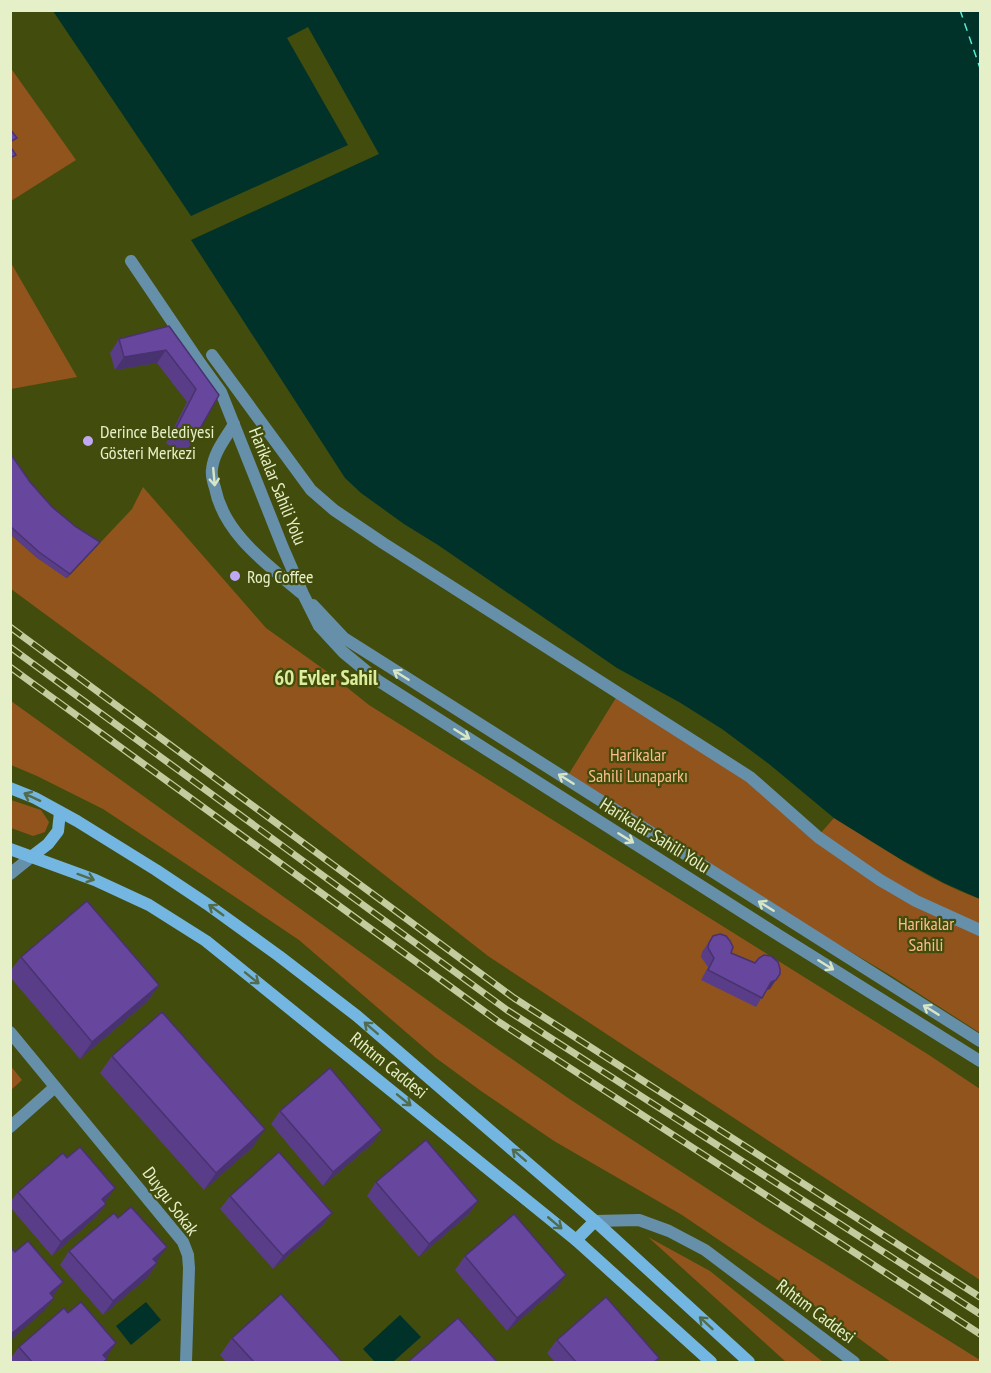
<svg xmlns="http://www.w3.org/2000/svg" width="991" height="1373" viewBox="0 0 991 1373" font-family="'PT Sans Narrow',sans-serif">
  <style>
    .green { fill: #91541d }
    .water { fill: #00322a }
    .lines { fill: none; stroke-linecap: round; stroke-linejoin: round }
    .ferry { stroke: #55ebd0; stroke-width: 1.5; stroke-dasharray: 8 6; stroke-linecap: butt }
    .lane { stroke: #668faa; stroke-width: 12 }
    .street { stroke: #668faa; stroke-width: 12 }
    .secondary { stroke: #74b6e2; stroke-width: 12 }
    .rail-casing { stroke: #c2cc9e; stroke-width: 7 }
    .rail { stroke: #424c0c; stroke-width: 4.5; stroke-dasharray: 14; stroke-linecap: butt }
    .wall { fill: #593d88 }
    .shaded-wall { fill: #48326f }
    .building { fill: #67479e; stroke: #48326f; stroke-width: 1.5 }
    .oneway { stroke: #d9e6c5 }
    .oneway2 { stroke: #516c4c }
    .poi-dot { fill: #c0a8f4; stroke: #424c0c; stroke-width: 2 }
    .labels { text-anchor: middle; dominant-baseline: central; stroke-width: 4.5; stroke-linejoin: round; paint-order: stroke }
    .poi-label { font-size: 18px; fill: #e6f0c8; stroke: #424c0c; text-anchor: start }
    .street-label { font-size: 18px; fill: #e6f0c8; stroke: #424c0c }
    .park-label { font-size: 18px; fill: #fcbb8a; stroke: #424c0c }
    .quarter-label { font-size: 21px; font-weight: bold; fill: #dced9c; stroke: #424c0c }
  </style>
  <rect width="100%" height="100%" fill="#424c0c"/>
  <g class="green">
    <polygon points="10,67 76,160 11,201 10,201"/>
    <polygon points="11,263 77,377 11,389"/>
    <polygon points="143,487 266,628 329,673 369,705 929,1055 980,1089 980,1280 488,956 151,692 11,589 10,534 36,557 67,578 132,509"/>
    <path d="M 619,693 L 750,777 L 818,836 L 834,818 C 881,847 928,880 980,899 L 980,1033 L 890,975 L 768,903 L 567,777 Z"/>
    <polygon points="11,701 444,1012 571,1100 760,1223 980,1360 980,1362 891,1362 797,1293 682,1215 554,1141 481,1091 436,1058 299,940 186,864 103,809 37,776 11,765"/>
    <polygon points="11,800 41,810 49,822 45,832 33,836 11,828"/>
    <polygon points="10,1065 22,1080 11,1090 10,1090"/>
    <polygon points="648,1237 710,1271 823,1362 786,1362"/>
  </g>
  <g class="water">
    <polygon points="53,11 980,11 980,899 944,883 902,860 834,818 769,764 722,729 679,702 617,668 438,545 404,524 361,493 345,478 191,240 379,154 308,27 287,38 348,145 191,216"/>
    <polygon points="146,1302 161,1320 131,1345 116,1326"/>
    <polygon points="400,1315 421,1337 393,1362 375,1362 363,1349"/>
  </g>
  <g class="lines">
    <polyline class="ferry" points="960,10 980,68"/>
    <polyline class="lane" points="131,261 200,363"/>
    <g class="street">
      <polyline points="212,355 311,490 334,510 383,543 750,777 818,837 880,880 916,901 980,930"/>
      <polyline points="200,363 221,392 283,548 303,594 319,626 343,652 377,680 780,936 980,1061"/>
      <path d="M 234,424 C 225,439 214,452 212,469 C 211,475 213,482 215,488 C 224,534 267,564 301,593"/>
      <polyline points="313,605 344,638 980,1041"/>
      <polyline points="10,874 31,857"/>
      <polyline points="10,1032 183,1242 188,1255 189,1268 186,1362"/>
      <polyline points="10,1127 55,1087"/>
      <polyline points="595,1221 639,1220 669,1231 705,1250 854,1362"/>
    </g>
    <g class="secondary">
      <polyline points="10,788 35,798 77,821 156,870 207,904 279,956 357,1016 595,1221 749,1362"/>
      <polyline points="10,849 95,880 149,905 206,941 576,1240 711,1362"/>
      <polyline points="31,857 48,844 58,831 60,812"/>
      <polyline points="576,1240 595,1221"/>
    </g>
    <g class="rail-casing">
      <g id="rail">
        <polyline points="10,627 514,998 980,1297"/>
        <polyline points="10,647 507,1010 980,1314"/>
        <polyline points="10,667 499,1022 980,1334"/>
      </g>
    </g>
    <use href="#rail" class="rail"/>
  </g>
  <g class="wall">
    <polygon points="169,326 219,395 193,441 183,455 166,443 187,402 157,363 115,370 110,353 119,339"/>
    <polygon points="10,453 30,482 52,507 76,527 100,542 66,578 36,557 10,534"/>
    <polygon points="713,936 770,989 766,990 756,1007 701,980 708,967 701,957 702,952"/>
    <polygon points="21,957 159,985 147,1002 80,1059 10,977 10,971"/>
    <polygon points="112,1056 253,1147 204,1190 100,1073"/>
    <polygon points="280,1111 373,1143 323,1186 271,1124"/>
    <polygon points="376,1182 478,1201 469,1214 419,1257 367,1196"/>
    <polygon points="18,1192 106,1201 105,1203 106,1204 96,1217 52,1256 10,1207 10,1202"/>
    <polygon points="230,1196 332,1213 322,1226 273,1269 220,1209"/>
    <polygon points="118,1218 157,1261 156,1262 157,1263 148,1277 103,1315 60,1265 69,1251"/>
    <polygon points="465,1256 557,1288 507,1331 455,1270"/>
    <polygon points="68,1313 107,1357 104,1362 10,1362 10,1359 19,1347"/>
    <polygon points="232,1338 342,1362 226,1362 220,1355"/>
    <polygon points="557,1340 656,1362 555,1362 547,1353"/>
  </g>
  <g class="shaded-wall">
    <polygon points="166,350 157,363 115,370 124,357"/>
    <polygon points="776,980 770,989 764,991 771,982"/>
    <polygon points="159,985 147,1002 80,1059 92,1042"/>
    <polygon points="265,1129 253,1147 204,1190 216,1173"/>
    <polygon points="382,1130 373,1143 323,1186 333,1172"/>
    <polygon points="115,1188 106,1201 92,1213 102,1199"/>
    <polygon points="478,1201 469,1214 419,1257 429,1244"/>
    <polygon points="106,1204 96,1217 52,1256 61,1242"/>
    <polygon points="332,1213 322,1226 273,1269 283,1256"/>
    <polygon points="167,1247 157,1261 144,1272 153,1259"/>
    <polygon points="157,1263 148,1277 103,1315 113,1301"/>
    <polygon points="566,1275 557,1288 507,1331 517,1318"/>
    <polygon points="63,1282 54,1295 41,1307 50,1293"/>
    <polygon points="54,1298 44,1311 10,1341 10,1335"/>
    <polygon points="116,1343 107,1357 100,1362 103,1355"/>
  </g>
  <g class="building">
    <polygon points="10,129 17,138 10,142"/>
    <polygon points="10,146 16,155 10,158"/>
    <polygon points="169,326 219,395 193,441 175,430 196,389 166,350 124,357 119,339"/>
    <polygon points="10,453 30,482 52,507 76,527 100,542 70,574 39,552 10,526"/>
    <polygon points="87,901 159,985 92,1042 21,957"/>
    <polygon points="720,934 726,936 730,941 733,947 731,953 755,963 759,958 764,955 771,956 778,962 780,969 780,974 776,980 771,982 762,998 708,970 714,958 708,948 709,943 713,936"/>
    <polygon points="162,1012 265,1129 216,1173 112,1056"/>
    <polygon points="330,1068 382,1130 333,1172 280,1111"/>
    <polygon points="426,1140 478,1201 429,1244 376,1182"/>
    <polygon points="80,1147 115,1188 102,1199 106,1204 61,1242 18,1192 63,1153 67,1158"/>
    <polygon points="279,1152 332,1213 283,1256 230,1196"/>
    <polygon points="131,1207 167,1247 153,1259 157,1263 113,1301 69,1251 114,1213 118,1218"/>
    <polygon points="514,1214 566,1275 517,1318 465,1256"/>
    <polygon points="28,1241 63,1282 50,1293 54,1298 10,1335 10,1247 15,1252"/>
    <polygon points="281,1294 342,1362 254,1362 232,1338"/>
    <polygon points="606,1297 659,1358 654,1362 576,1362 557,1340"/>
    <polygon points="81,1302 116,1343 103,1355 107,1359 103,1362 32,1362 19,1347 64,1308 68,1313"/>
    <polygon points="458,1318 497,1362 408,1362"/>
  </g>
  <defs><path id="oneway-shaft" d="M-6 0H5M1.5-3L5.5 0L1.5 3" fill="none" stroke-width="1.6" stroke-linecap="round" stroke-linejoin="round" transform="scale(1.5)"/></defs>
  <g class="oneway">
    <use href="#oneway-shaft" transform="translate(214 477) rotate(85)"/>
    <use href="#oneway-shaft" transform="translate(401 675) rotate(-148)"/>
    <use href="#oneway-shaft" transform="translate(462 734) rotate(32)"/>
    <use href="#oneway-shaft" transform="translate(566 779) rotate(-148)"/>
    <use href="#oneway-shaft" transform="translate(626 838) rotate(32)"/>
    <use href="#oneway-shaft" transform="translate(766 906) rotate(-148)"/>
    <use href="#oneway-shaft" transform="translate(826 965) rotate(32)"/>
    <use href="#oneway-shaft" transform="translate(931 1010) rotate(-148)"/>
  </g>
  <g class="oneway2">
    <use href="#oneway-shaft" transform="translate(32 797) rotate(-155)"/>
    <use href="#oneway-shaft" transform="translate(86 877) rotate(20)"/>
    <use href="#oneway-shaft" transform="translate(216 910) rotate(-144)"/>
    <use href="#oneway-shaft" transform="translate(252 978) rotate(39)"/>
    <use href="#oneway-shaft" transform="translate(371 1028) rotate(-139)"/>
    <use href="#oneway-shaft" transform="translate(404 1100) rotate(39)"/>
    <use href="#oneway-shaft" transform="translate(519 1155) rotate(-139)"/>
    <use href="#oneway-shaft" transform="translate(555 1223) rotate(40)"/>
    <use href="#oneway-shaft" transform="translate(706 1323) rotate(-137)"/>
  </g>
  <g class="poi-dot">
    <circle cx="88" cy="441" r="6"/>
    <circle cx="235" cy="576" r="6"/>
  </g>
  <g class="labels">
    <g class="poi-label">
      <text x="100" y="431">Derince Belediyesi<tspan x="100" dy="21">Gösteri Merkezi</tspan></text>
      <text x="247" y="576">Rog Coffee</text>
    </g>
    <g class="street-label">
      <text transform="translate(278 486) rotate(68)">Harikalar Sahili Yolu</text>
      <text transform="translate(655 835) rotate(32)">Harikalar Sahili Yolu</text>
      <text transform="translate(389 1065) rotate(39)">Rıhtım Caddesi</text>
      <text transform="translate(171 1201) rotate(53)">Duygu Sokak</text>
      <text transform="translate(816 1311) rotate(37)">Rıhtım Caddesi</text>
    </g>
    <g class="park-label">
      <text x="638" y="754">Harikalar<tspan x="638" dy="21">Sahili Lunaparkı</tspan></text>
      <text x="926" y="923">Harikalar<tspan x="926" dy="21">Sahili</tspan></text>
    </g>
    <g class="quarter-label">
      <text x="326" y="677">60 Evler Sahil</text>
    </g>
  </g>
  <rect width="991" height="1373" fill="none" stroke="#e6f0c8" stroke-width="24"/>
</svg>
